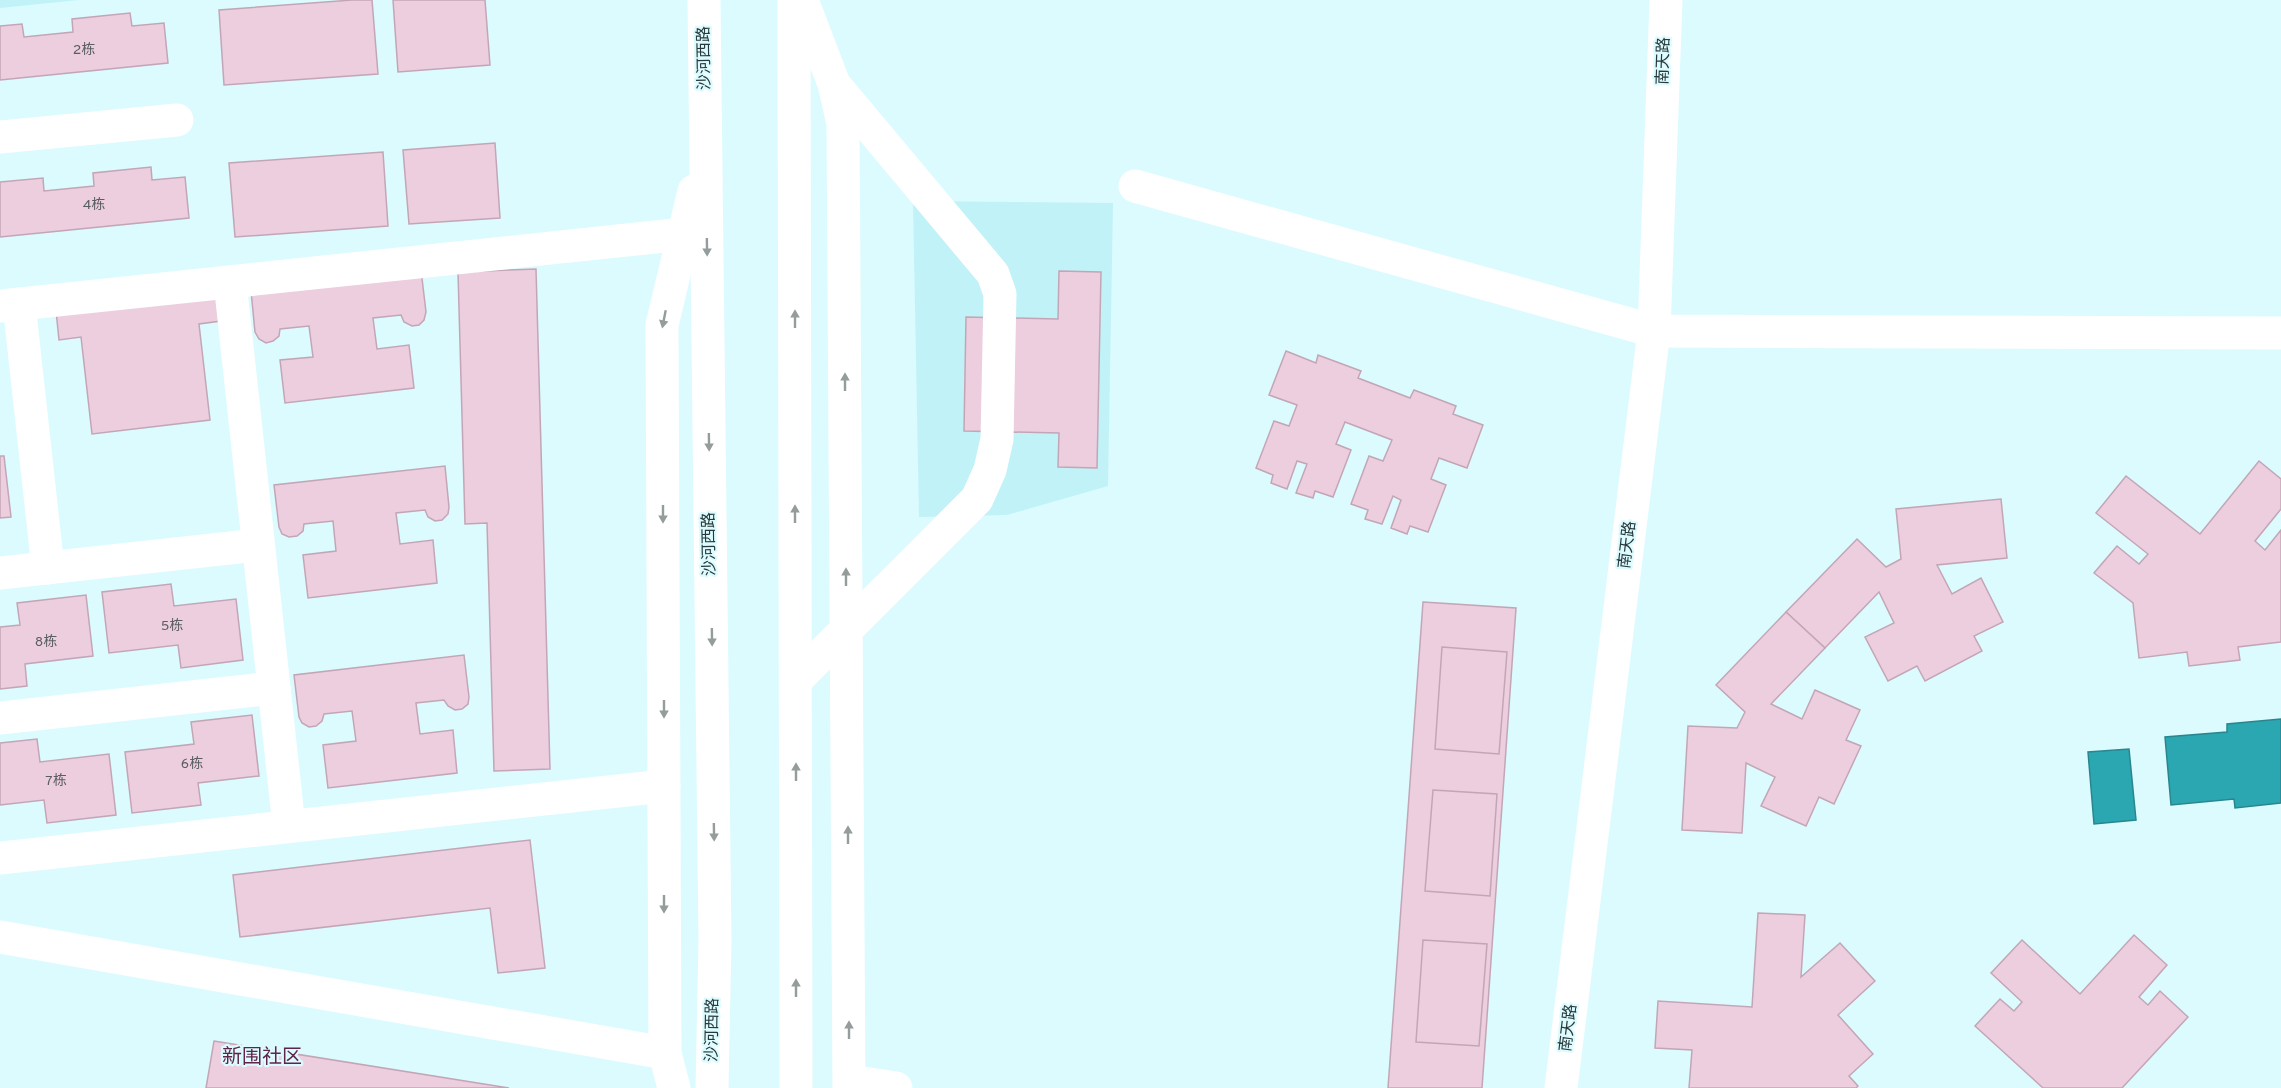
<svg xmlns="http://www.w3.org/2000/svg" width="2281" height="1088" viewBox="0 0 2281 1088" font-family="Overpass,'Noto Sans SC',sans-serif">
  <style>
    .built { fill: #c1f2f7 }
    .water { fill: #2ba7b2; stroke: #2a868e; stroke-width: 1.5 }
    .building { fill: #eccede; stroke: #c3a6b6; stroke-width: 1.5 }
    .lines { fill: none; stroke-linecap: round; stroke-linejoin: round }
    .minor { stroke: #fff; stroke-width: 33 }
    .major { stroke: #fff; stroke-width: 33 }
    .oneway { fill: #949c9c }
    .labels { text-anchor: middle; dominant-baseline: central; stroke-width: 4.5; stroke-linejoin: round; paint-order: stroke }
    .number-label { font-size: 14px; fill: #5a5e63 }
    .street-label { font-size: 16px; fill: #29383a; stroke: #dcfbfe }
    .quarter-label { font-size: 20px; fill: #60244a; stroke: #dcfbfe }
  </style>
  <rect width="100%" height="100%" fill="#dcfbfe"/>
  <g class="built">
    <polygon points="0,0 79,0 0,8"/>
    <polygon points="913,201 1113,203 1108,486 1007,515 919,517"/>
  </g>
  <g class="water">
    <polygon points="2281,719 2281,803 2235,808 2234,799 2171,805 2165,737 2227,732 2227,724"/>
    <polygon points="2129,749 2136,820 2094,824 2088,752"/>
  </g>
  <g class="building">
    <polygon points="352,0 372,0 378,74 224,85 219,10"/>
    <polygon points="393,0 485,0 490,65 398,72"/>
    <polygon points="130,13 132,26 164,23 168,63 0,80 0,26 22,24 24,37 73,32 72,19"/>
    <polygon points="495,143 500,218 409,224 403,150"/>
    <polygon points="383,152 388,226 235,237 229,163"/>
    <polygon points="151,167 152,180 185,177 189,218 0,237 0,182 43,178 44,191 94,186 93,173"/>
    <polygon points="536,269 550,769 494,771 487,523 465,524 458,272"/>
    <polygon points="421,270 426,312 424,320 419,325 412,326 404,322 401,315 373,318 377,349 409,345 414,388 285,403 280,360 313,357 309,326 280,329 279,336 273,341 266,343 259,339 255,332 251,291"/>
    <polygon points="1059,271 1101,272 1097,468 1058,467 1059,433 964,431 966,317 1058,319"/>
    <polygon points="217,293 221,321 199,324 210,420 92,434 81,337 59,340 56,311"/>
    <polygon points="1286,351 1316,363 1318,355 1361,371 1358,378 1410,398 1414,390 1456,406 1453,414 1483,425 1467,468 1439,458 1431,479 1446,485 1428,532 1410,526 1407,534 1391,528 1401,500 1393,496 1382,524 1365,519 1368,510 1351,504 1369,456 1383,461 1392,440 1345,422 1336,444 1351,450 1333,497 1315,491 1313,498 1296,493 1307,464 1297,461 1287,489 1271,483 1273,475 1256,468 1274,421 1289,426 1297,405 1269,395"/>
    <polygon points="0,456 4,456 11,517 0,518"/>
    <polygon points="2259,461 2281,479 2281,509 2255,541 2265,550 2281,530 2281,642 2238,647 2240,660 2189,666 2187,652 2139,658 2133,603 2094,573 2117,546 2139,564 2148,554 2096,513 2126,476 2200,534"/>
    <polygon points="445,466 449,507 448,514 442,520 435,521 428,517 425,510 396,513 400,544 433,540 437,583 308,598 303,555 336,551 333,521 304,524 303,531 297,536 289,537 282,534 279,527 274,485"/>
    <polygon points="2001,499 2007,558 1937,565 1952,594 1981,578 2003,622 1974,636 1982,651 1925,681 1917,666 1888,681 1865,637 1894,623 1879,592 1825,648 1786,612 1857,539 1886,567 1901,559 1896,509"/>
    <polygon points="171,584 174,606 236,599 243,660 181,668 178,645 109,653 102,592"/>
    <polygon points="86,595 93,656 25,664 27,686 0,689 0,627 20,625 17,603"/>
    <polygon points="1423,602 1516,608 1482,1088 1388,1088"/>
    <polygon points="1786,612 1825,648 1771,704 1802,719 1815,690 1860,710 1846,740 1861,746 1834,804 1819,797 1806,826 1761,806 1775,777 1746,763 1742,833 1682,830 1688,726 1737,728 1745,712 1716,685"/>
    <polygon points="1442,647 1507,652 1499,754 1435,749"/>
    <polygon points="464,655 469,697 468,704 462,709 455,710 448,706 444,700 416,703 420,734 453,730 457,773 328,788 323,745 356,741 352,711 324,714 322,721 316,726 309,727 302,723 299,717 294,675"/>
    <polygon points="252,715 259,776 198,783 201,805 132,813 125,752 194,744 191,722"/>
    <polygon points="37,739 40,762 109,754 116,815 47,823 44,800 0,805 0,743"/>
    <polygon points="1433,790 1497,794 1490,896 1425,891"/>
    <polygon points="530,840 545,968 498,973 490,908 240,937 233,875"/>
    <polygon points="1758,913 1805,915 1801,977 1840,943 1875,981 1838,1015 1873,1054 1849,1076 1858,1086 1856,1088 1689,1088 1692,1050 1655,1048 1658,1001 1752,1007"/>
    <polygon points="2134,935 2167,965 2139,997 2148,1005 2160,991 2188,1017 2122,1088 2043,1088 1975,1026 2000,999 2014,1011 2022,1002 1991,973 2022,940 2080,994"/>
    <polygon points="1423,940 1487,944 1479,1046 1416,1042"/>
    <polygon points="214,1041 509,1088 206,1088"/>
  </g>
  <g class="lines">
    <g class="minor">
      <polyline points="0,137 177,120"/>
      <polyline points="1135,186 1654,331 2281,333"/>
      <polyline points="230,282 289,826"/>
      <polyline points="19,304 48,568"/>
      <polyline points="0,306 684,234"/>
      <polyline points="0,573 258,545"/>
      <polyline points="796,680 977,499 990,470 997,439 1000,294 993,274 834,84"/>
      <polyline points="0,718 274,688"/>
      <polyline points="0,858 664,786"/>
      <polyline points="0,937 665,1053"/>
      <polyline points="850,1081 896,1088"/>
      <polyline points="1561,1088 1654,331 1666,0"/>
    </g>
    <g class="major">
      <polyline points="704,0 715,941 712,1088"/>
      <polyline points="794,0 796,1088"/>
      <polyline points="802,0 834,84 843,124 849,1088"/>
      <polyline points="674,1088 665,1053 662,325 694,191"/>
    </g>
  </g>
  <defs><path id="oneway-solid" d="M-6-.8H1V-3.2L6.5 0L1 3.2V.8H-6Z" transform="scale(1.5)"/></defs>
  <g class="oneway">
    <use href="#oneway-solid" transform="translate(707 247) rotate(89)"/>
    <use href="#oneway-solid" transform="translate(664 319) rotate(101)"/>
    <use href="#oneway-solid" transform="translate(795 319) rotate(-90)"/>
    <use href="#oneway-solid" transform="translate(845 382) rotate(-90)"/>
    <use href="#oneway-solid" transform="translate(709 442) rotate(89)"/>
    <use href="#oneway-solid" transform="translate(663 514) rotate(90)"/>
    <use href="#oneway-solid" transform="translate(795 514) rotate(-90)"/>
    <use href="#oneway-solid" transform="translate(846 577) rotate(-90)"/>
    <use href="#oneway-solid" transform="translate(712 637) rotate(89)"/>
    <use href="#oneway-solid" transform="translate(664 709) rotate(90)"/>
    <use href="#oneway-solid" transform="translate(796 772) rotate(-90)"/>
    <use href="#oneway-solid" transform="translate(714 832) rotate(89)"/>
    <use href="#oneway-solid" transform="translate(848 835) rotate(-90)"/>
    <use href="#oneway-solid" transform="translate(664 904) rotate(90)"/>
    <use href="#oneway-solid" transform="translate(796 988) rotate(-90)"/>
    <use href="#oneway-solid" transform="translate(849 1030) rotate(-90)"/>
  </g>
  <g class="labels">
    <g class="number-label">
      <text x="84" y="50">2栋</text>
      <text x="94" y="205">4栋</text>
      <text x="172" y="626">5栋</text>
      <text x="46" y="642">8栋</text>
      <text x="192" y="764">6栋</text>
      <text x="56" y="781">7栋</text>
    </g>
    <g class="street-label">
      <text transform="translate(705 58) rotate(-91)">沙河西路</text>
      <text transform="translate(1664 61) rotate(-88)">南天路</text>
      <text transform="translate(710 544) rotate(-91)">沙河西路</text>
      <text transform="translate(1628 545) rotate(-83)">南天路</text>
      <text transform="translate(1569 1028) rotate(-83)">南天路</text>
      <text transform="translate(713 1030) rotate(-89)">沙河西路</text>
    </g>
    <g class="quarter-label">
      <text x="262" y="1058">新围社区</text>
    </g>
  </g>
</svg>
